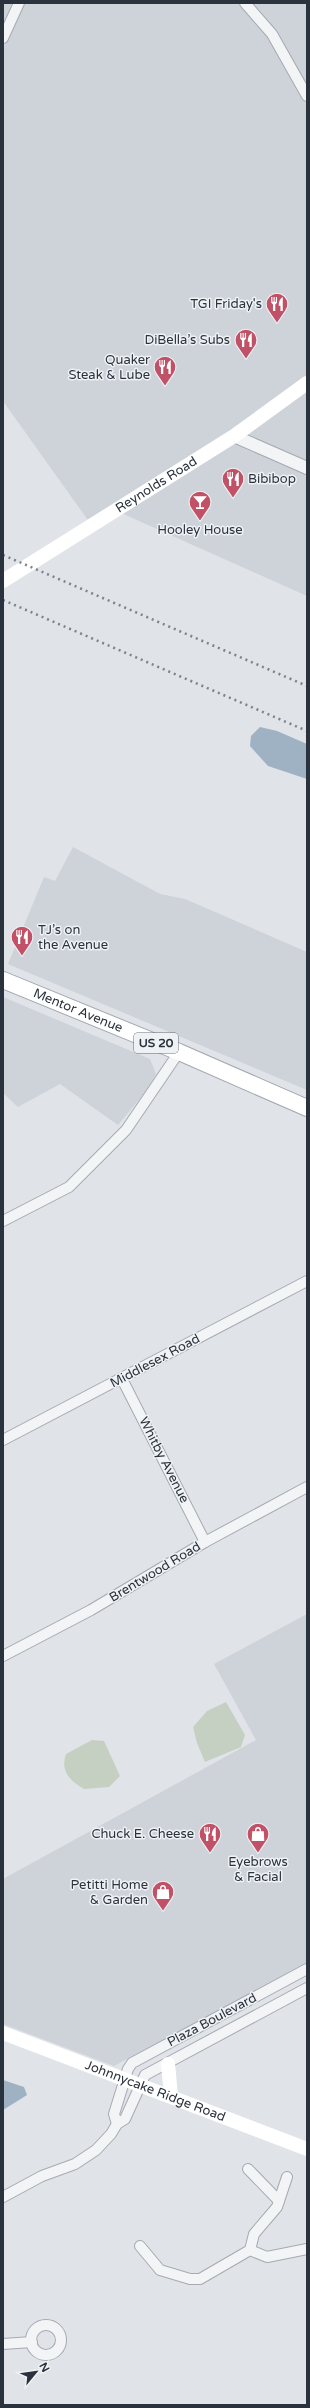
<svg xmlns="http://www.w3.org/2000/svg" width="310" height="2408" viewBox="0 0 310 2408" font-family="'Varela Round',sans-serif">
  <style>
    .built { fill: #ced2d9 }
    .green { fill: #c6d0c2 }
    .water { fill: #9eb2c4 }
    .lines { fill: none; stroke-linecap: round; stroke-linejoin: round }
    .minor-casing { stroke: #a6aab1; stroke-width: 12 }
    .tertiary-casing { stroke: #a6aab1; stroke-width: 14 }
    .primary-casing { stroke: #a0a8b2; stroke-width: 18 }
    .minor { stroke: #f2f4f6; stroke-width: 10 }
    .tertiary { stroke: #f2f4f6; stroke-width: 12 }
    .secondary { stroke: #fff; stroke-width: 14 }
    .primary { stroke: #fff; stroke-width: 16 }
    .rail { stroke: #7b838f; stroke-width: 2.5; stroke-dasharray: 2 4; stroke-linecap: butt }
    .labels { text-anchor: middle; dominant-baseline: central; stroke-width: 3; stroke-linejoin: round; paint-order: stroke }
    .shield { fill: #eff2f5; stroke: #656c74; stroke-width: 1 }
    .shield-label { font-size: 12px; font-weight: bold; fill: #2a323d }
    .poi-label { font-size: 13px; fill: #2a323d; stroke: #eff2f5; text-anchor: end }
    .street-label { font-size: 13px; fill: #2a323d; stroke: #eff2f5 }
  </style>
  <rect width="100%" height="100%" fill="#e0e3e7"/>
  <g class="built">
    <polygon points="3,3 307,3 307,85 305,81 296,86 307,105 307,378 240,428 90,523 3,401"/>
    <polygon points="307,387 307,596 119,512"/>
    <polygon points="73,847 160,894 185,899 307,952 307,1090 8,964 44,877 55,881"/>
    <polygon points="3,997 150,1059 156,1074 146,1091 118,1125 60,1084 18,1107 3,1093"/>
    <polygon points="307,1614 307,1964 114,2066 3,2024 3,1879 256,1740 214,1664"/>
  </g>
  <g class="green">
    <polygon points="226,1702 245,1735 241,1747 205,1762 197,1743 193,1727 207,1711"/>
    <path d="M 92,1740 L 104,1741 L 120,1776 L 109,1787 L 84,1789 C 70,1781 60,1771 66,1754 Z"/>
  </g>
  <g class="water">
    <polygon points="260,727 277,731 307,744 307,779 268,766 250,746 251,736"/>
    <polygon points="3,2080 24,2087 27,2095 3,2110"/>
  </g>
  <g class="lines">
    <g class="minor-casing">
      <g id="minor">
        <polyline points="245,3 272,34 307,96"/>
        <polyline points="3,38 19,3"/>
        <polyline points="3,1221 69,1187 126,1130 179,1052"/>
        <polyline points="122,1379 205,1542"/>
        <polyline points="3,1440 307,1281"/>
        <polyline points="3,1656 91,1610 205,1542 307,1487"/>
        <polyline points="117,2124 114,2114 128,2069 132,2063 307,1969"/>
        <polyline points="248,2169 279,2201"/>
        <polyline points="3,2197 42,2176 75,2164 96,2150 111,2134 117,2124 125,2119 145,2075 307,1988"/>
        <polyline points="140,2246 160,2270 190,2279 200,2279 250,2250 267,2257 307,2249"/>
        <polyline points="250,2250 254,2234 277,2207 287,2177"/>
        <circle cx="46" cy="2340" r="15"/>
        <polyline points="3,2344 32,2342"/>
      </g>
    </g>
    <g class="tertiary-casing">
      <polyline id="tertiary" points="234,436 307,468"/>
    </g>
    <g class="primary-casing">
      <g id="primary">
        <path id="s3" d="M 3,980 L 179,1052 L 307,1108"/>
      </g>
    </g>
    <use href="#minor" class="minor"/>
    <use href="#tertiary" class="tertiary"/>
    <g class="secondary">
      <path id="s1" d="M 3,581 L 234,436 L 307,383"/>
      <path id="s2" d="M 3,2033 L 307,2149"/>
      <polyline points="168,2064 171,2096"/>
    </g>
    <use href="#primary" class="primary"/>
    <g class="rail">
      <polyline points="3,555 307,686"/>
      <polyline points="3,600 307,731"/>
    </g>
  </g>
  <defs>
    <g id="restaurant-pin" transform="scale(1.15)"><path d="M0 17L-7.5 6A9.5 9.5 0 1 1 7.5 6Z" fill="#c05166" stroke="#eff2f5"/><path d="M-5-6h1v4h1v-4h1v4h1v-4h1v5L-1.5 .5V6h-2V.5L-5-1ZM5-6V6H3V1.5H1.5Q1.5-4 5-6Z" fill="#fff"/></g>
    <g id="bar-pin" transform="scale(1.15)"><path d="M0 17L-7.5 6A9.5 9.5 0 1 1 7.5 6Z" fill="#c05166" stroke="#eff2f5"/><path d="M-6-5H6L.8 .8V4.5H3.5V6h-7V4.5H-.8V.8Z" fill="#fff"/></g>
    <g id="shop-pin" transform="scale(1.15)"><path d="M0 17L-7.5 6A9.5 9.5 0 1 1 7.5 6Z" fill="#c05166" stroke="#eff2f5"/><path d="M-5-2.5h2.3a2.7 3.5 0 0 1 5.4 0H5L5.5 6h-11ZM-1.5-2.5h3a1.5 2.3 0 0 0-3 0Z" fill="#fff"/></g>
  </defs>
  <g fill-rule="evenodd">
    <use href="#restaurant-pin" x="277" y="304"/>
    <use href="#restaurant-pin" x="246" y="340"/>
    <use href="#restaurant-pin" x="165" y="367"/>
    <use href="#restaurant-pin" x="233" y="479"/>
    <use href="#bar-pin" x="200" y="502"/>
    <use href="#restaurant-pin" x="22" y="937"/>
    <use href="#restaurant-pin" x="210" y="1834"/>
    <use href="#shop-pin" x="258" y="1834"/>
    <use href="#shop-pin" x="163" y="1892"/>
  </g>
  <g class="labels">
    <rect class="shield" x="134" y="1033" width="44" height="20" rx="3"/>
    <g class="shield-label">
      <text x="156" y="1043">US 20</text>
    </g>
    <g class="poi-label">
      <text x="262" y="304">TGI Friday's</text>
      <text x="230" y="340">DiBella’s Subs</text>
      <text x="150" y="360">Quaker<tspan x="150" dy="15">Steak &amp; Lube</tspan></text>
      <text x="248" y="479" text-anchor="start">Bibibop</text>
      <text x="200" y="530" text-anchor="middle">Hooley House</text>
      <text x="38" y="930" text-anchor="start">TJ’s on<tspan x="38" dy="15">the Avenue</tspan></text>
      <text x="194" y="1834">Chuck E. Cheese</text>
      <text x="258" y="1862" text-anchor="middle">Eyebrows<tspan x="258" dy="15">&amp; Facial</tspan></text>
      <text x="148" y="1885">Petitti Home<tspan x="148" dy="15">&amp; Garden</tspan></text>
    </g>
    <g class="street-label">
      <text stroke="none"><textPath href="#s1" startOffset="181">Reynolds Road</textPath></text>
      <text stroke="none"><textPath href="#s3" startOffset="81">Mentor Avenue</textPath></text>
      <text transform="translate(155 1361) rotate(-28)">Middlesex Road</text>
      <text transform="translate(164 1460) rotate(63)">Whitby Avenue</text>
      <text transform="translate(155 1572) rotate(-31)">Brentwood Road</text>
      <text transform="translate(212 2020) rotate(-28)">Plaza Boulevard</text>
      <text stroke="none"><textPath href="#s2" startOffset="163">Johnnycake Ridge Road</textPath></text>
    </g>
  </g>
  <rect width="310" height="2408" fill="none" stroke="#2a323d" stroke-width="8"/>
  <g transform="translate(36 2372) rotate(61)" stroke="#eff2f5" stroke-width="3" paint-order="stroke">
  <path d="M0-3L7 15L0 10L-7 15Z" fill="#2a323d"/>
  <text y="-6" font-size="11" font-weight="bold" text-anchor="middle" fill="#2a323d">N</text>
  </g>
</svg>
